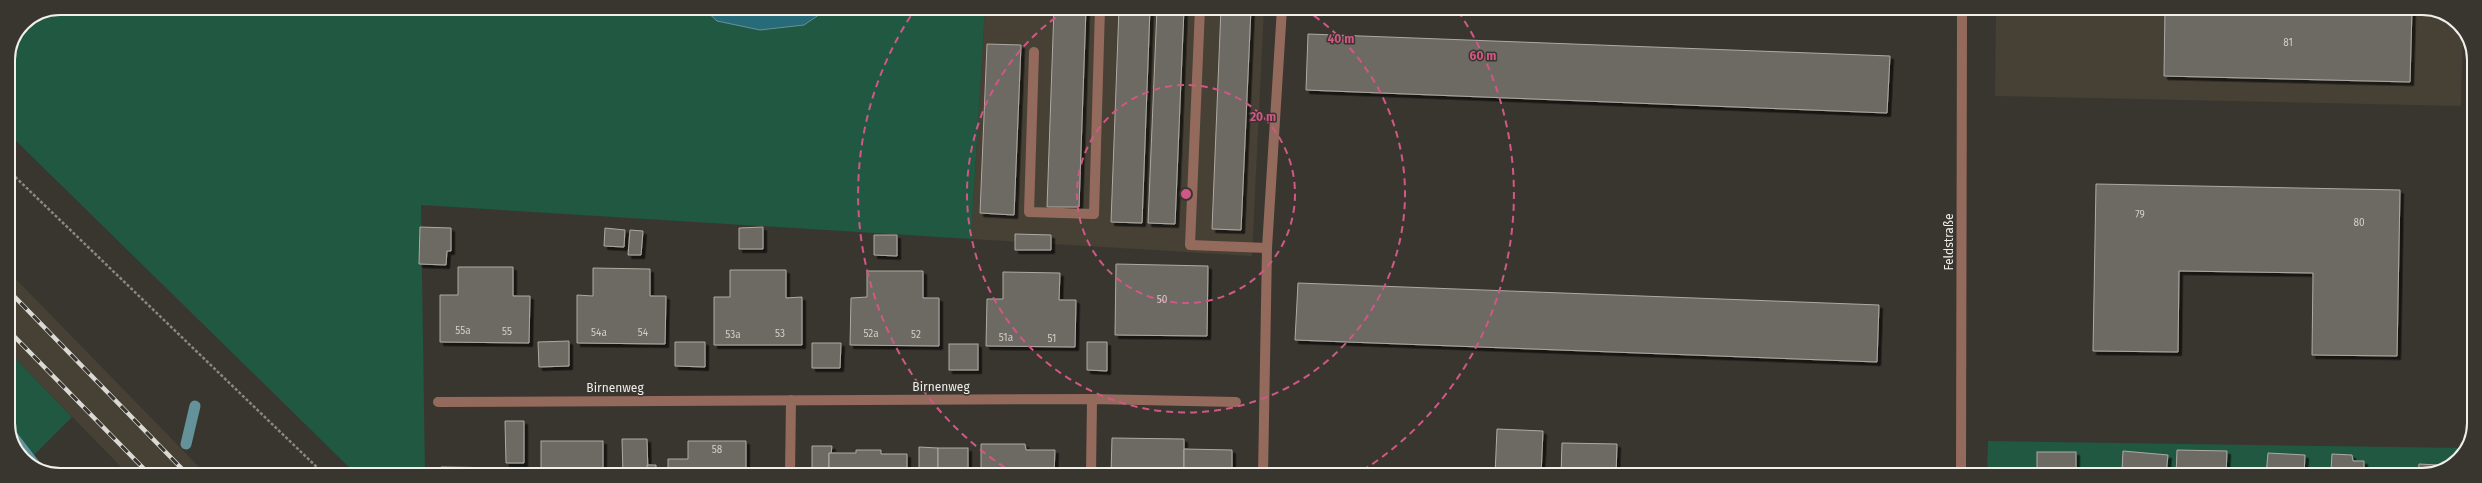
<svg xmlns="http://www.w3.org/2000/svg" width="2482" height="483" font-family="'Fira Sans',sans-serif">
<style>
.built{fill:#464035}
.green{fill:#205842}
.water{fill:#276a78;stroke:#64929a}
.lines{fill:none;stroke-linecap:round;stroke-linejoin:round}
.stream{stroke:#64929a;stroke-width:11}
.building{fill:#6d6963;stroke:#aeaaa3;filter:url(#shadow)}
.path{stroke:#8b8883;stroke-width:2.5;stroke-dasharray:3 2;stroke-linecap:butt}
.service{stroke:#946a5d;stroke-width:10}
.minor{stroke:#946a5d;stroke-width:10}
.rail-casing{stroke:#dbd9d4;stroke-width:4.5}
.rail{stroke:#393630;stroke-width:3;stroke-dasharray:9;stroke-linecap:butt}
.ring{fill:none;stroke:#d05886;stroke-width:2;stroke-dasharray:7 5}
.labels{text-anchor:middle;dominant-baseline:central;stroke-width:3;stroke-linejoin:round;paint-order:stroke}
.number-label{font-size:10px;fill:#d0cec9}
.street-label{font-size:12px;fill:#f1efeb;stroke:#393630}
.rim{fill:none;stroke:#f1efeb;stroke-width:2}
.centre{fill:#d05886;stroke:#393630;stroke-width:2}
.ring-label{font-size:12px;text-anchor:middle;font-weight:bold;fill:#d05886;stroke:#393630;stroke-width:3;stroke-linejoin:round;paint-order:stroke}
</style>
<defs>
<filter id="shadow"><feDropShadow dx="3.5" dy="3.5" stdDeviation="0" flood-color="#0009"/></filter>
</defs>
<rect width="100%" height="100%" fill="#393630"/>
<!-- built -->
<g class="built">
<path d="M985 8H1264L1252 256 971 239Z"/>
<path d="M1996 9H2432L2461 26 2463 32 2461 106 1995 96Z"/>
<path d="M8 271 206 474H128L8 351Z"/>
</g>
<!-- green -->
<g class="green">
<path d="M60 8H985L971 239 421 205 425 474H356L8 133V60L23 23Z"/>
<path d="M8 351 72 417 28 461C0 445 8 379 8 351Z"/>
<path d="M1988 441 2464 448 2456 462 2422 475H1987Z"/>
</g>
<!-- water -->
<path class="water" d="M703 8H829L804 25 760 30 717 21Z"/>
<g class="lines">
<!-- stream -->
<g class="stream">
<path d="M11 434 35 465"/>
<path d="M186 444 195 406"/>
</g>
</g>
<!-- building -->
<g class="building">
<path d="M1054 8H1086L1079 207H1047Z"/>
<path d="M1119 8H1150L1142 223 1111 222Z"/>
<path d="M1157 8H1184L1175 224 1148 223Z"/>
<path d="M1221 8H1251L1241 230 1212 229Z"/>
<path d="M2165 9H2412L2410 82 2164 76Z"/>
<path d="M1308 34 1890 56 1887 113 1306 90Z"/>
<path d="M987 44 1021 45 1014 215 980 213Z"/>
<path d="M2096 184 2400 190 2397 356 2312 355 2313 273 2179 271 2178 352 2093 351Z"/>
<path d="M420 227 451 228V251H447L446 265 419 264Z"/>
<path d="M763 227V249H739V228Z"/>
<path d="M605 228 625 230 624 247 604 246Z"/>
<path d="M630 230 643 231 641 255H628Z"/>
<path d="M1015 234 1051 235V250H1015Z"/>
<path d="M874 235H897V256L874 255Z"/>
<path d="M1116 264 1208 266 1207 336 1115 335Z"/>
<path d="M458 267H513V296H530L529 343 440 342V295H458Z"/>
<path d="M593 268 650 269V296H666L665 344 577 343V295L593 296Z"/>
<path d="M730 270H786V298L802 297V345H714V297H730Z"/>
<path d="M867 271H923V298H939V346L850 345 851 298 867 297Z"/>
<path d="M1003 272 1060 273 1059 300H1076L1075 347 986 346 987 299H1003Z"/>
<path d="M1298 283 1879 305 1877 362 1295 340Z"/>
<path d="M569 341V366L539 367 538 342Z"/>
<path d="M675 342H705V367L675 366Z"/>
<path d="M1087 342H1107V371L1087 370Z"/>
<path d="M812 343H841L840 368H812Z"/>
<rect x="949" y="344" width="29" height="26"/>
<path d="M505 421H524V463H506Z"/>
<path d="M1497 429 1543 431 1541 475H1495Z"/>
<path d="M1112 438 1184 439V474H1111Z"/>
<path d="M622 439H647L648 474H623Z"/>
<rect x="541" y="441" width="62" height="33"/>
<path d="M688 441H746V474H668V459H688Z"/>
<path d="M1562 443 1617 444 1616 475H1561Z"/>
<path d="M981 444H1025L1026 450H1055L1054 474H981Z"/>
<path d="M812 446H832L831 454 829 453V474H812Z"/>
<path d="M919 447 938 448V469H919Z"/>
<rect x="938" y="448" width="30" height="26"/>
<path d="M1184 449 1232 450V475L1184 474Z"/>
<path d="M856 450H881V454H907V474H829V453H856Z"/>
<path d="M2177 450 2227 451 2226 475H2176Z"/>
<path d="M2123 451 2168 455 2166 474 2122 471Z"/>
<rect x="2037" y="452" width="39" height="23"/>
<path d="M2268 453 2305 455 2304 475H2266Z"/>
<path d="M2332 454 2352 455 2353 461H2364V475H2343V470H2331Z"/>
<path d="M2419 464 2438 465V469L2418 475Z"/>
<path d="M647 465H656V474H648Z"/>
<path d="M441 467 510 468V474H441Z"/>
<path d="M1288 469 1469 475H1288Z"/>
</g>
<g class="lines">
<!-- path -->
<path class="path" d="M8 170 324 474"/>
<!-- service -->
<g class="service">
<path d="M1200 8 1190 245 1267 248"/>
<path d="M1034 52 1029 212 1094 214 1100 8"/>
<path d="M1263 475 1267 248 1282 8"/>
</g>
<!-- minor -->
<g class="minor">
<path d="M438 402 1092 399 1236 402"/>
<path d="M790 474 791 400"/>
<path d="M1091 474 1092 399"/>
<path d="M1961 475 1962 9"/>
</g>
<!-- rail casing -->
<g class="rail-casing">
<g id="rail">
<path d="M8 290 187 474"/>
<path d="M8 330 149 474"/>
</g>
</g>
<!-- rail -->
<use href="#rail" class="rail"/>
</g>
<!-- distance rings -->
<g class="ring">
<circle cx="1186" cy="194" r="109"/>
<path d="M1304 9A219 219 0 1 1 1068 9"/>
<path d="M1015 474A328 328 0 0 1 914 11M1458 11A328 328 0 0 1 1357 474"/>
</g>
<g class="labels">
<!-- number labels -->
<g class="number-label">
<text x="2288" y="43">81</text>
<text x="2140" y="215">79</text>
<text x="2359" y="223">80</text>
<text x="1162" y="300">50</text>
<text x="463" y="331">55a</text>
<text x="507" y="332">55</text>
<text x="599" y="333">54a</text>
<text x="643" y="333">54</text>
<text x="780" y="334">53</text>
<text x="871" y="334">52a</text>
<text x="733" y="335">53a</text>
<text x="916" y="335">52</text>
<text x="1006" y="338">51a</text>
<text x="1052" y="339">51</text>
<text x="717" y="450">58</text>
</g>
<!-- street labels -->
<g class="street-label">
<text transform="translate(1949 242) rotate(-90)">Feldstraße</text>
<text x="941" y="387">Birnenweg</text>
<text x="615" y="388">Birnenweg</text>
</g>
</g>
<!-- crop -->
<path d="M0 0H2482V483H0ZM60 15H2422A45 45 0 0 1 2467 60V423A45 45 0 0 1 2422 468H60A45 45 0 0 1 15 423V60A45 45 0 0 1 60 15Z" fill="#393630" fill-rule="evenodd"/>
<path class="rim" d="M60 15H2422A45 45 0 0 1 2467 60V423A45 45 0 0 1 2422 468H60A45 45 0 0 1 15 423V60A45 45 0 0 1 60 15Z"/>
<circle cx="1186" cy="194" r="6" class="centre"/>
<g class="ring-label">
<text x="1341" y="43">40 m</text>
<text x="1483" y="60">60 m</text>
<text x="1263" y="121">20 m</text>
</g>
</svg>
